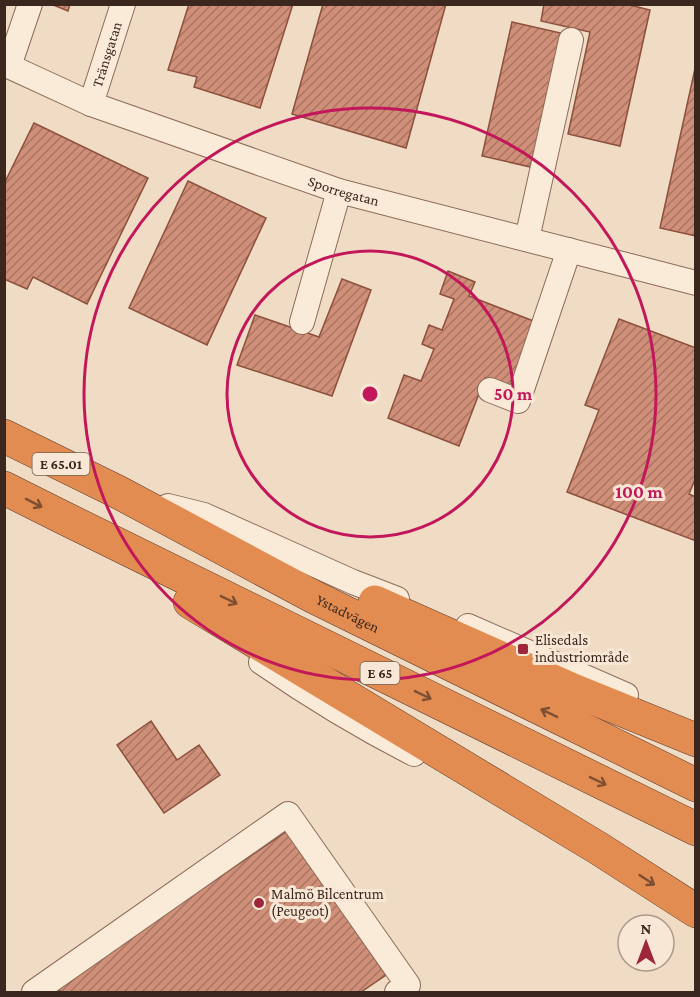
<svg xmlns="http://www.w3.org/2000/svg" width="700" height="997" font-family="'Crimson Pro',serif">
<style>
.building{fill:url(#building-hatch);stroke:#8c503e;stroke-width:1.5}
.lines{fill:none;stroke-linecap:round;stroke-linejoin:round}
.minor-casing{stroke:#8c6c59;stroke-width:26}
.highway-casing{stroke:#593b2d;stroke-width:34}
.minor{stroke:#faead8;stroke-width:24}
.highway{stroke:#e38c51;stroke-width:33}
.oneway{stroke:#7e4f32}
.ring{fill:none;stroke:#c2185b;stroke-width:3}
.poi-dot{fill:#9e263a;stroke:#f7e7d4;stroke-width:2}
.labels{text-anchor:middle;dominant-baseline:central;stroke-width:6;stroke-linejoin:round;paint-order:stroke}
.shield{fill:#f7e7d4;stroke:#736155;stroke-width:1.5}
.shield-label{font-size:14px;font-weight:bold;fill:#3b271e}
.street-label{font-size:15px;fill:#3b271e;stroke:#f7e7d4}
.poi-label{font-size:15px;fill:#3b271e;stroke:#f7e7d4;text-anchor:start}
.centre{fill:#c2185b;stroke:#f7e7d4;stroke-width:3}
.ring-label{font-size:18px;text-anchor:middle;font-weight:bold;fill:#c2185b;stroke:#f7e7d4;stroke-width:6;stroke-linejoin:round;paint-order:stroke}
</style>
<defs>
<pattern id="building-hatch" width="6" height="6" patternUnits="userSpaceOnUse" patternTransform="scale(1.5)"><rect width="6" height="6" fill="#d08f78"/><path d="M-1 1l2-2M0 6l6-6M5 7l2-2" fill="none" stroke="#aa7562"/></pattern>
</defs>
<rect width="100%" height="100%" fill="#f0dcc4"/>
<!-- building -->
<g class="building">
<path d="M51 4H70L68 11Z"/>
<path d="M189 4H293L260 108 194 87 197 77 168 70Z"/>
<path d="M323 4H446L406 148 292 114Z"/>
<path d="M544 4H626L650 10 620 146 568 134 590 32 541 21Z"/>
<path d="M512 22 565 34 535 168 482 156Z"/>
<path d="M696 64V236L660 228Z"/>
<path d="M34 123 148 178 87 304 33 277 27 289 4 279V184Z"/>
<path d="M188 181 266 218 207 345 129 308Z"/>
<path d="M448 271 475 282 469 296 536 322 511 388 485 378 459 446 388 418 404 375 421 381 434 349 422 344 429 325 442 330 454 299 440 294Z"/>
<path d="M342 279 371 290 332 396 237 365 255 315 319 337Z"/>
<path d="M619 319 696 348V477L689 494 696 497V541L567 492 599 410 585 405Z"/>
<path d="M151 721 177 760 199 745 220 775 164 813 117 745Z"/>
<path d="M287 831 386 975 361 992H61L57 988Z"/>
</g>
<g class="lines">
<!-- minor casing -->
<g class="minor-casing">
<g id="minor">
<path id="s1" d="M4 64 91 104 339 191 696 283"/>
<path d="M9 66 30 4"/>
<path id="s2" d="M91 104 123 4"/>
<path d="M527 239 571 40"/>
<path d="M302 322 339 191"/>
<path d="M490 390 518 401 569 250"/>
<path d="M168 506 204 515 353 582 397 599"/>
<path d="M468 626 626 695"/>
<path d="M261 662C310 696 361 727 414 754"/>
<path d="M35 992H34L288 814 408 985 397 992"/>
</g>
</g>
<!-- highway casing -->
<g class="highway-casing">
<g id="highway">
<path id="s3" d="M4 436 118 492 314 597 696 785"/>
<path d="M4 488 64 518 696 829"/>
<path d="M190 602 598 848 696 911"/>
<path d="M375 602 573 690 696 740"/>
</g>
</g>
<!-- minor -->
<use href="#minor" class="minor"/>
<!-- highway -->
<use href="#highway" class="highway"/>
</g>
<!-- one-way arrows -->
<defs><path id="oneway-shaft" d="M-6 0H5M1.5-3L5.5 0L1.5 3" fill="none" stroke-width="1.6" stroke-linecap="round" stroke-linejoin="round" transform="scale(1.5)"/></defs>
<g class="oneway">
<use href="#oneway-shaft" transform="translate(34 503) rotate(27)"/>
<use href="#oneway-shaft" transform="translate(229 600) rotate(26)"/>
<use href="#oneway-shaft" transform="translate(423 695) rotate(26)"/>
<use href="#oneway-shaft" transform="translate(549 713) rotate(-154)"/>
<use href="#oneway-shaft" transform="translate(598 781) rotate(26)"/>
<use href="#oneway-shaft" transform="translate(647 880) rotate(33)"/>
</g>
<!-- distance rings -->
<g class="ring">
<circle cx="370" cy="394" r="143"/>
<circle cx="370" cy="394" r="286"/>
</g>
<!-- markers -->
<g class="poi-dot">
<rect x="517" y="643" width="12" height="12" rx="3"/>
<circle cx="259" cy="903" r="6"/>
</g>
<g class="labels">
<!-- shield labels -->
<g class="shield">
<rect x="32.5" y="453" width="57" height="22" rx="4.5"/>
<rect x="360.5" y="662" width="39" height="22" rx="4.5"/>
</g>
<g class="shield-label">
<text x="61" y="464">E 65.01</text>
<text x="380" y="673">E 65</text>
</g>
<!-- street labels -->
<g class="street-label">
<text stroke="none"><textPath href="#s2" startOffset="52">Tränsgatan</textPath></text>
<text stroke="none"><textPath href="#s1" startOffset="363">Sporregatan</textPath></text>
<text stroke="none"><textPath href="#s3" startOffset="387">Ystadvägen</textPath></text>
</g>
<!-- poi labels -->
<g class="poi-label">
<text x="535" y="640">Elisedals<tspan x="535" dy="17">industriområde</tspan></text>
<text x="271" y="894">Malmö Bilcentrum<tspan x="271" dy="17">(Peugeot)</tspan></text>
</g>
</g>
<circle cx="370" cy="394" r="9" class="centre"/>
<g class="ring-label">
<text x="513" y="400">50 m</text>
<text x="639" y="498">100 m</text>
</g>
<!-- border -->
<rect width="700" height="997" fill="none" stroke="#3b271e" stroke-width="12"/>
<!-- north arrow -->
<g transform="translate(646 943)"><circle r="28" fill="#f7e7d4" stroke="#ac9a8b" stroke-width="1.5"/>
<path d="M0-4.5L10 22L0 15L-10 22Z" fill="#9e263a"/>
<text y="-9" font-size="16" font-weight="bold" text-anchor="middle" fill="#3b271e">N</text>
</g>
</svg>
